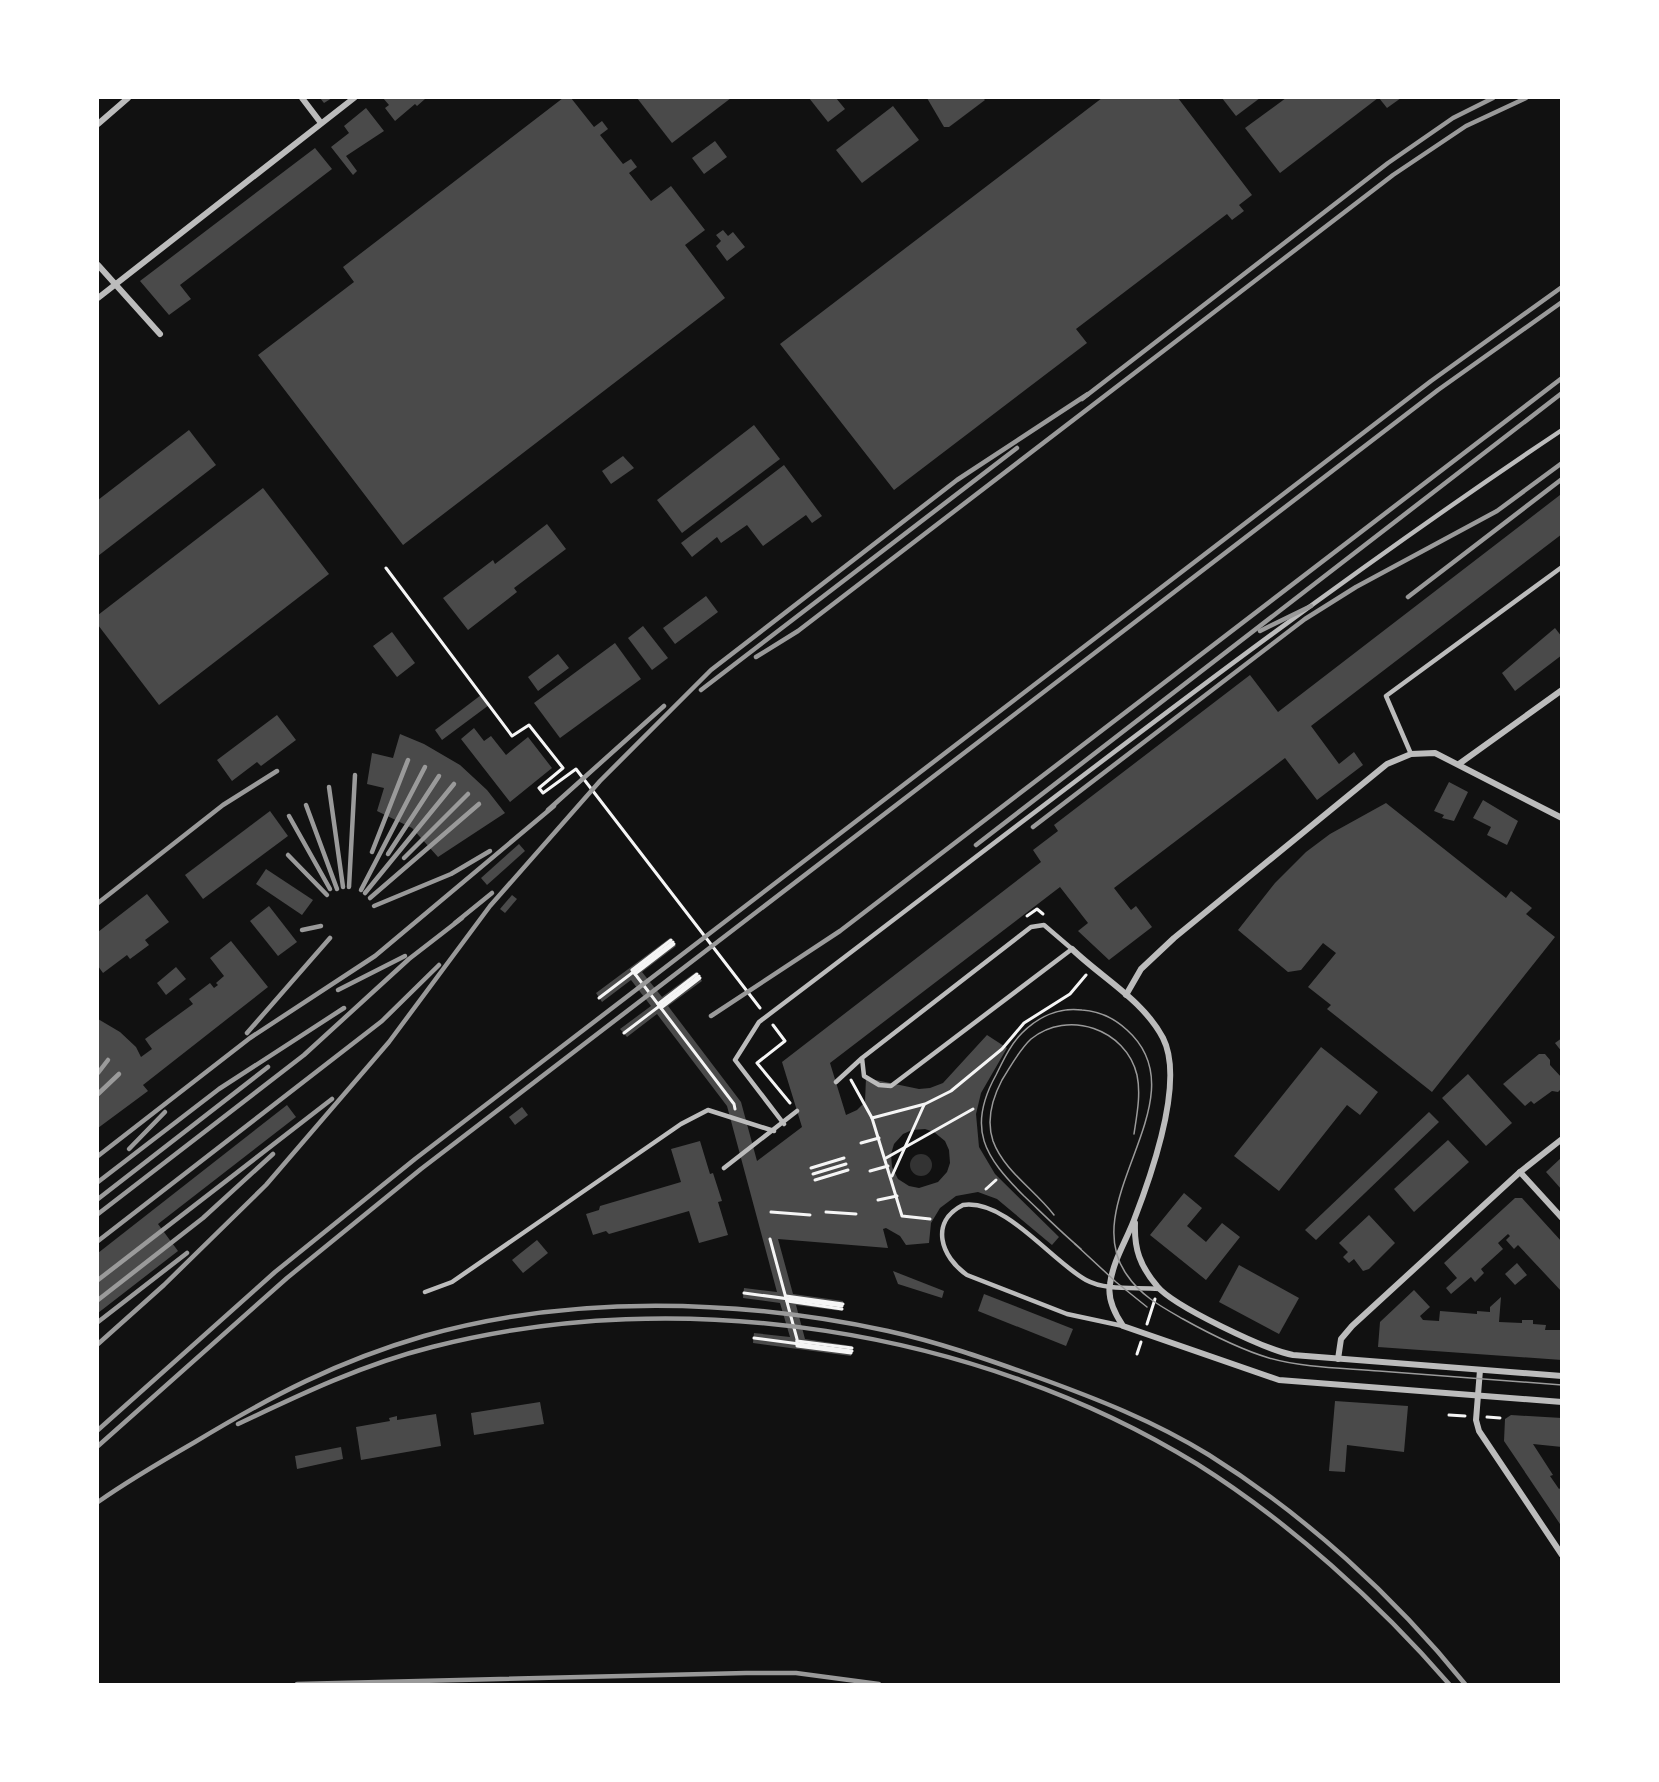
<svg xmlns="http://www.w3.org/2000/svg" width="1659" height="1782" font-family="'Public Sans',sans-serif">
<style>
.water{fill:#333}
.building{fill:#4a4a4a;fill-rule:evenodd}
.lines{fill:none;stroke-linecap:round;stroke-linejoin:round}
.path{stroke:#f5f5f5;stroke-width:3}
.service{stroke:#bcbcbc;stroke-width:4.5}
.minor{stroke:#bcbcbc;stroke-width:6}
.tram{stroke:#9a9a9a;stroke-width:1.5}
.rail{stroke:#9a9a9a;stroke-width:4.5}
</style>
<rect width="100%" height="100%" fill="#111"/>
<!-- water -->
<circle class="water" cx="921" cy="1165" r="11"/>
<!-- building -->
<g class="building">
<path d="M320 98H332L324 103Z"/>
<path d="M383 98H424L425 99 417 106 415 104 395 121 385 108 389 105Z"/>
<path d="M563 98H571L594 127 602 121 608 129 600 135 623 164 631 159 637 167 629 173 651 201 671 186 705 230 685 245 725 298 403 545 258 355 354 282 343 267Z"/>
<path d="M637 98H731L672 143Z"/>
<path d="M809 98H836L845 109 828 122Z"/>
<path d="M927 98H983L985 100 949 127H944Z"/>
<path d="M1102 98H1178L1252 195 1239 205 1244 211 1232 220 1227 214 1076 329 1087 343 894 490 780 344Z"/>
<path d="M1222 98H1260L1236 116Z"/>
<path d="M1286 98H1378L1280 173 1245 128Z"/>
<path d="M1379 98H1401L1387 108Z"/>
<path d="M893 106 919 140 862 183 836 150Z"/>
<path d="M366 108 384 131 346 156 357 171 353 175 331 147 349 133 344 126Z"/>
<path d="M715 141 727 157 704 174 692 158Z"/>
<path d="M315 148 332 169 180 285 191 299 169 315 140 281Z"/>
<path d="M723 230 728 236 733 232 745 247 727 261 716 246 721 241 716 235Z"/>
<path d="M754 425 780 459 682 533 657 500Z"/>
<path d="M189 430 216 465 98 556V500Z"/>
<path d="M623 456 634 468 611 484 602 471Z"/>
<path d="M784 465 822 516 812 523 806 515 763 546 747 525 721 543 717 537 692 557 681 543Z"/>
<path d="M263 488 329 574 159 705 98 625V615Z"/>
<path d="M1560 495 1562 534 1311 726 1339 764 1354 752 1363 765 1317 800 1285 758 1114 888 1131 910 1136 906 1152 927 1109 960 1078 931 1088 923 1060 887 830 1063 846 1115 857 1110 865 1102 866 1078 919 1089 930 1088 943 1083 987 1035 1007 1048 981 1093 976 1114 979 1147 995 1174 1059 1237 1052 1245 997 1199 978 1192 956 1196 940 1208 931 1223 929 1243 906 1245 900 1236 886 1228 883 1229 888 1248 778 1239 793 1294 843 1301 842 1311 796 1305 805 1339 852 1346 851 1356 753 1343 754 1333 790 1337 780 1303 743 1298 744 1288 777 1292 727 1106 657 1014 627 1037 620 1029 651 1006 631 980 602 1002 596 993 670 938 676 946 642 972 662 997 696 972 702 981 668 1006 741 1102 757 1161 802 1127 782 1062 1041 862 1033 850 1058 831 1054 825 1250 675 1278 712ZM925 1129 934 1132 945 1141 949 1150 950 1163 947 1172 938 1182 919 1188 909 1186 898 1179 892 1167 891 1154 894 1144 903 1134 912 1130Z"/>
<path d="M547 524 566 549 514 588 517 592 468 630 443 598 493 560 495 564Z"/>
<path d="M706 596 718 612 675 644 663 628Z"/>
<path d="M643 626 668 658 652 670 628 638Z"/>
<path d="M1555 628 1562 637V655L1515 691 1502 673Z"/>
<path d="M392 632 415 663 397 677 373 646Z"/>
<path d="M615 643 641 679 560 738 534 703Z"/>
<path d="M558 654 569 668 538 691 528 677Z"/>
<path d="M481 695 489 705 442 740 435 730Z"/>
<path d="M277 715 296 740 261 766 257 762 232 781 217 760Z"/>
<path d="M474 728 484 741 491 736 506 755 528 737 552 768 510 802 461 739Z"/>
<path d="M400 734 424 744 460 765 487 790 505 813 438 857 412 828 377 811 384 788 367 784 372 753 393 758Z"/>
<path d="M1449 782 1468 792 1454 821 1442 818 1444 815 1434 811Z"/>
<path d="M1483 800 1518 821 1507 845 1487 835 1491 827 1473 818Z"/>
<path d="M1386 803 1506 898 1511 891 1532 908 1526 914 1555 937 1432 1092 1327 1009 1331 1005 1308 987 1336 953 1323 943 1301 970 1288 972 1238 930 1275 883 1306 852 1330 834Z"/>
<path d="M270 811 288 836 203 899 185 875Z"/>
<path d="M519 844 525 851 487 885 481 878Z"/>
<path d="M266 869 313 900 302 915 256 884Z"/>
<path d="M147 894 169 922 145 940 149 945 130 959 127 955 103 973 98 966V932Z"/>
<path d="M512 895 517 899 505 913 500 909Z"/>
<path d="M269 906 297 942 278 956 250 921Z"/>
<path d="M231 941 268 987 143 1085 148 1091 98 1128V1019L120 1032 136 1047 141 1057 152 1049 145 1039 193 1004 189 999 210 983 214 988 218 985 216 983 224 976 210 958Z"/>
<path d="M176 967 186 979 166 995 157 983Z"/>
<path d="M1562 1038V1052L1555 1043Z"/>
<path d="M1321 1047 1378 1092 1360 1115 1347 1105 1279 1191 1234 1156Z"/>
<path d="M1539 1054H1545L1550 1060V1065L1562 1078V1088L1558 1092 1552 1091 1534 1104 1531 1101 1525 1106 1503 1084Z"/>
<path d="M1468 1074 1512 1123 1486 1146 1442 1098Z"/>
<path d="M287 1105 296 1117 158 1224 178 1251 98 1313V1253Z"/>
<path d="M522 1107 528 1115 515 1125 509 1117Z"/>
<path d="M1429 1112 1439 1122 1316 1240 1305 1230Z"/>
<path d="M1448 1140 1469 1162 1414 1212 1394 1189Z"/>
<path d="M700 1141 710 1174 713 1173 722 1201 718 1202 728 1235 699 1243 689 1211 609 1234 606 1231 593 1235 586 1214 599 1210 600 1206 681 1182 671 1149Z"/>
<path d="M1562 1157V1190L1546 1172Z"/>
<path d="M1184 1193 1202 1208 1187 1226 1206 1242 1222 1223 1240 1237 1206 1280 1150 1235Z"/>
<path d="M1515 1198H1522L1562 1242V1292L1518 1245 1514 1249 1506 1240 1510 1236 1508 1234 1498 1243 1503 1249 1481 1269 1484 1273 1475 1282 1471 1277 1451 1294 1446 1288 1457 1278 1444 1263Z"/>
<path d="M1369 1215 1395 1243 1369 1269 1363 1271 1354 1259 1349 1263 1343 1257 1348 1252 1339 1243Z"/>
<path d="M537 1240 548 1253 523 1273 512 1260Z"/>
<path d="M1517 1263 1527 1275 1515 1285 1505 1274Z"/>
<path d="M1239 1265 1299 1298 1279 1334 1219 1302Z"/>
<path d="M893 1271 944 1291 942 1298 898 1284Z"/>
<path d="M1414 1290 1430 1307 1420 1316 1423 1320 1439 1321 1440 1311 1477 1314V1311L1490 1312V1307L1501 1297 1499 1322 1522 1323V1320H1533V1324L1546 1325 1545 1330H1562V1360L1378 1347 1380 1322Z"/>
<path d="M984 1294 1073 1329 1066 1346 978 1311Z"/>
<path d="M1335 1401 1408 1406 1404 1452 1347 1445 1345 1472 1329 1471Z"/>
<path d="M540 1402 544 1424 474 1435 471 1413Z"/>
<path d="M436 1414 441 1446 361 1460 356 1427 390 1421 389 1418 397 1416V1420Z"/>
<path d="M1511 1415 1562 1418V1447L1533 1444 1553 1475 1550 1476 1559 1489 1562 1487V1527L1504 1441 1505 1419Z"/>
<path d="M341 1447 343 1459 297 1469 295 1456Z"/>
</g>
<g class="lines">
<!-- path -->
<g class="path">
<path d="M386 568 512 736 529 725 563 768 539 788 543 793 576 769 760 1008"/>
<path d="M1027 916 1037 909 1043 914"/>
<path d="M671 940 632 970 734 1104 735 1109"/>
<path d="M635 974 674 944"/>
<path d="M599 998 673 942"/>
<path d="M658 1004 697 974"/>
<path d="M661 1008 700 978"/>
<path d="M773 1025 785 1041 757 1063 790 1103"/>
<path d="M624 1033 699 976"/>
<path d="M851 1080 872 1118"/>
<path d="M861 1143 879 1138"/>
<path d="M886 1158 973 1109"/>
<path d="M811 1168 844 1158"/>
<path d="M870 1171 888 1166"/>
<path d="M813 1174 846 1164"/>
<path d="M892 1176 924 1105"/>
<path d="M815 1180 848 1170"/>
<path d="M986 1189 996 1180"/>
<path d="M878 1200 897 1196"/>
<path d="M771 1212 810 1215"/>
<path d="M826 1212 856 1214"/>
<path d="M930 1219 902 1216 872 1118 925 1104 951 1091 1002 1049 1024 1023 1070 994 1086 975"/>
<path d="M770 1239 797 1339V1346L851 1353"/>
<path d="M744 1293 842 1306"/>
<path d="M786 1296 843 1304"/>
<path d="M787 1301 842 1309"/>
<path d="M1147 1324 1155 1299"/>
<path d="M754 1338 852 1351"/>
<path d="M797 1341 852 1348"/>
<path d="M1137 1354 1141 1342"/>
<path d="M1449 1415 1465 1416"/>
<path d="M1487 1417 1500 1418"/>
</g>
<!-- service -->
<g class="service">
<path d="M1411 754 1386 696 1562 567"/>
<path d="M836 1082 862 1058 1031 927 1044 925 1072 949 891 1086 879 1085 864 1076 862 1058"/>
<path d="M784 1124 735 1060 759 1022C1024 822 1285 615 1562 430"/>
<path d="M724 1168 797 1111"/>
<path d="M425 1292 452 1282 681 1124 708 1110 774 1131"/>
<path d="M1123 1326 1067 1314 967 1275C941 1257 929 1222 963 1205 1006 1199 1050 1260 1086 1280 1106 1291 1136 1287 1159 1289"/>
</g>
<!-- minor -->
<g class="minor">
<path d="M302 98 321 123"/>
<path d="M98 124 128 98"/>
<path d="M98 265 160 334"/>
<path d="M98 298 354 98"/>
<path d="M1459 764 1562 690"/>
<path d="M1072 949C1102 978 1143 1000 1163 1038 1185 1081 1151 1176 1134 1220 1126 1241 1113 1261 1110 1284 1107 1299 1115 1314 1123 1326L1279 1380 1562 1402"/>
<path d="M1126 995 1141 969 1174 938 1387 764 1411 754 1435 753 1562 818"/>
<path d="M1520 1172 1562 1218"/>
<path d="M1135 1223C1134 1249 1140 1266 1157 1286 1173 1306 1266 1350 1293 1355L1562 1376"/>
<path d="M1338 1359 1341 1339 1352 1326 1520 1172 1562 1139"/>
<path d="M1480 1370 1476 1420 1479 1431 1562 1555"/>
</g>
<!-- tram -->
<g class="tram">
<path d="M1054 1215C1035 1190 1004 1171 993 1141 986 1120 992 1099 1002 1080 1011 1066 1019 1050 1031 1039 1068 1009 1126 1029 1137 1075 1141 1094 1137 1114 1134 1134"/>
<path d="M1075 1244 1116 1282 1147 1307"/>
<path d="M1081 1249C1061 1232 1043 1214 1024 1196 985 1157 966 1129 996 1075 1003 1061 1010 1045 1022 1033 1038 1017 1059 1007 1082 1010 1099 1011 1114 1018 1127 1030 1203 1098 1074 1202 1127 1275 1141 1296 1162 1307 1183 1319 1210 1334 1239 1349 1269 1358 1304 1368 1342 1368 1379 1371 1440 1376 1501 1380 1562 1385"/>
</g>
<!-- rail -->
<g class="rail">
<path d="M1082 399 1388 163 1453 118 1493 98"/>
<path d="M1408 597 1562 479"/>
<path d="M1260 631 1311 606"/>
<path d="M756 657 798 631 1393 175 1466 126 1526 98"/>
<path d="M701 690 1017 448"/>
<path d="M329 787 343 887"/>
<path d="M306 805 337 889"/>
<path d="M548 810 664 706"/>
<path d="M289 816 330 889"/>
<path d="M1033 827 1305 619 1356 587 1497 511 1562 463"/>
<path d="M976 845 1562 393"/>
<path d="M372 852 408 760"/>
<path d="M388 854 439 776"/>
<path d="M288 855 327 895"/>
<path d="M404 858 468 794"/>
<path d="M349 887 355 775"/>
<path d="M361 890 425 767"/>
<path d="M365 893 454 784"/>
<path d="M370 898 479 804"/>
<path d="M98 903 223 805 277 771"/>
<path d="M374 906 451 874 490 851"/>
<path d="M455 923 492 893"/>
<path d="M302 930 321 926"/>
<path d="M338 990 405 956"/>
<path d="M711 1016 840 931 1562 378"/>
<path d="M247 1033 330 938"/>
<path d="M98 1073 108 1060"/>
<path d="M98 1094 119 1074"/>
<path d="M129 1149 165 1112"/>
<path d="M98 1156 250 1038 375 956 554 806"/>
<path d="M98 1182 219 1089 344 1008"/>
<path d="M98 1199 268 1067"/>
<path d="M98 1214 304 1055 409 959 462 918"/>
<path d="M98 1241 382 1021 439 965"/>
<path d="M98 1280 332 1099"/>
<path d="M98 1300 203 1218 273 1154"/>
<path d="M98 1322 187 1253"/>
<path d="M98 1344 164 1285 266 1185 389 1042 490 906 600 781 711 670 957 480 1088 394"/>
<path d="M238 1424C301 1394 364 1364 432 1347 681 1283 978 1329 1197 1464 1288 1521 1379 1603 1449 1684"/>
<path d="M98 1430 275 1272 415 1159 1431 381 1562 287"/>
<path d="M98 1446 287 1278 421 1169 1438 390 1562 302"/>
<path d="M98 1502C129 1480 162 1461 195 1442 271 1396 338 1361 424 1336 572 1294 739 1299 888 1331 938 1342 986 1359 1034 1376 1095 1398 1154 1421 1209 1455 1305 1515 1394 1596 1465 1684"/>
<path d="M297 1684 746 1673H796L879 1684"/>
</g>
</g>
<!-- border -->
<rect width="1659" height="1782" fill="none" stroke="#ffffff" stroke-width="198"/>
</svg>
